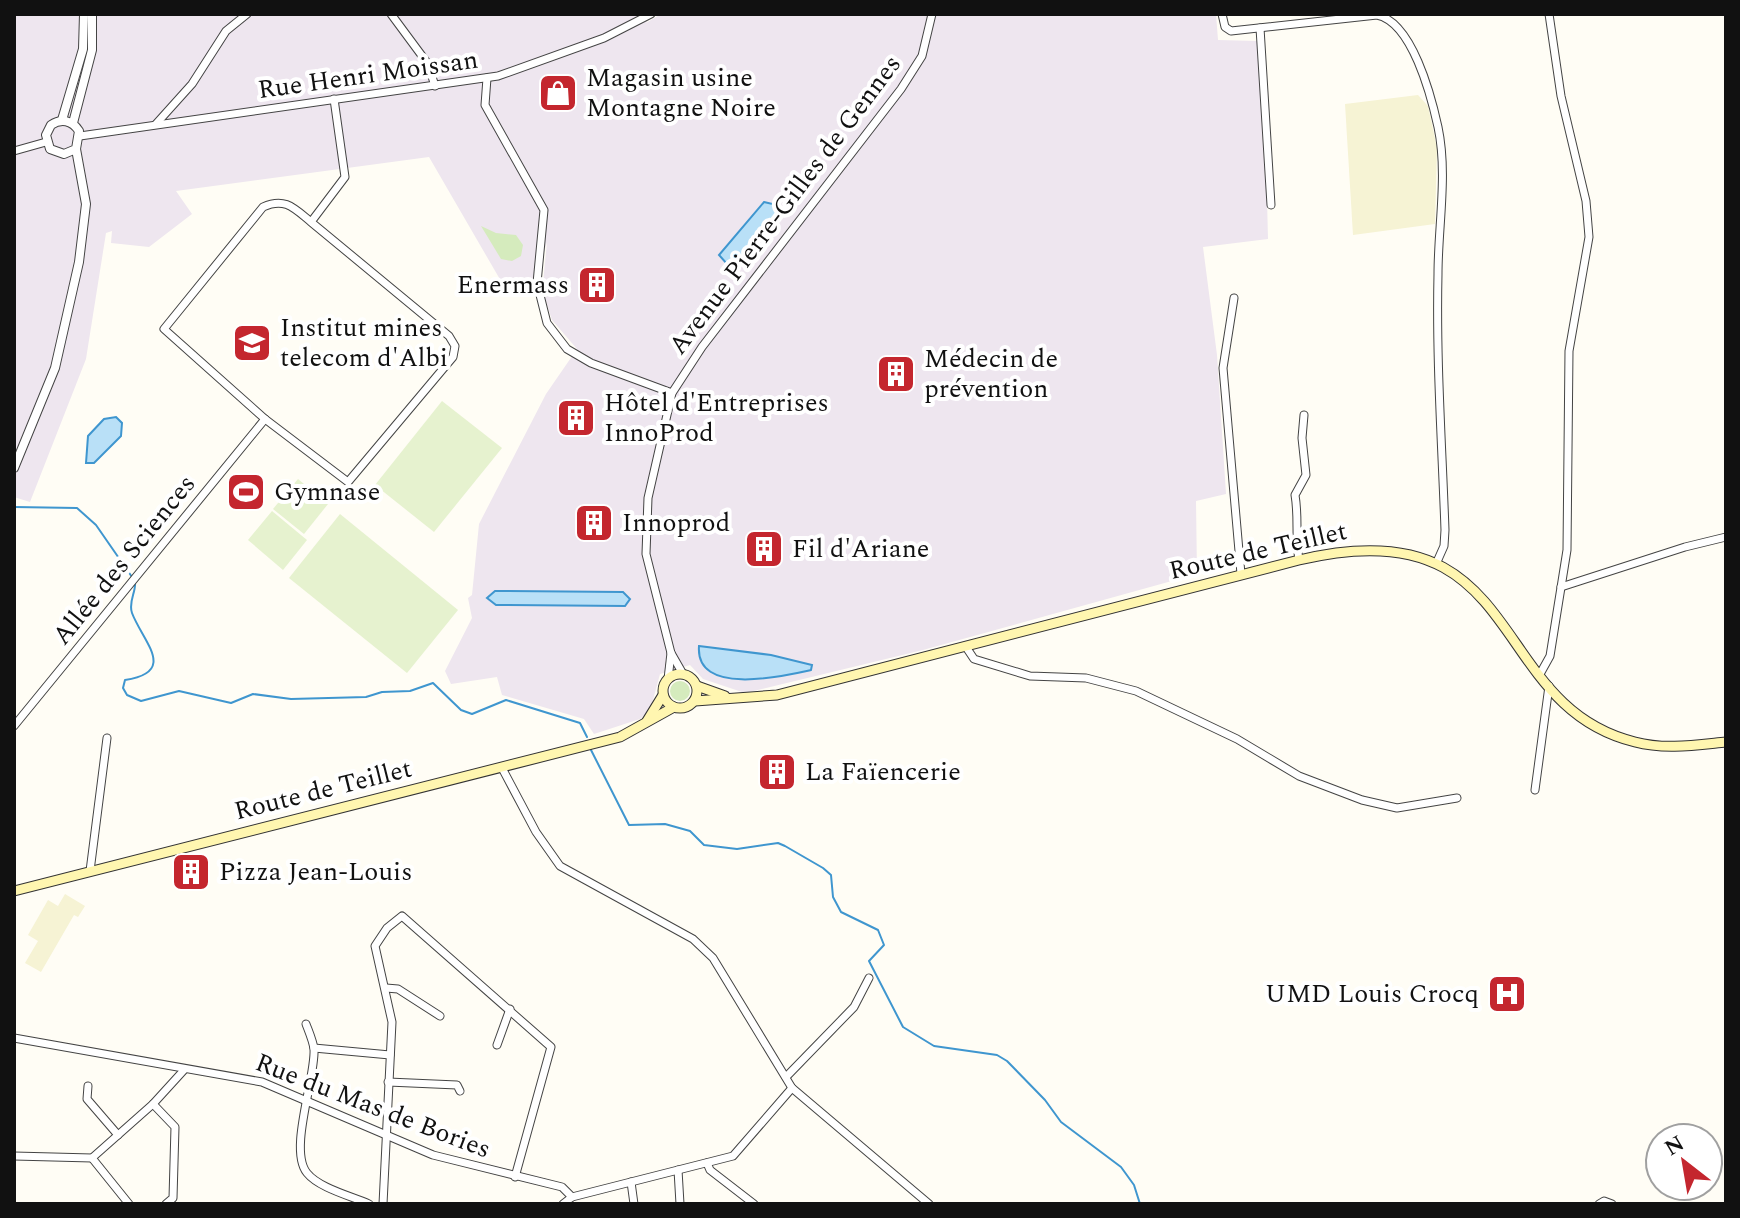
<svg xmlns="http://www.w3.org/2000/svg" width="1740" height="1218" font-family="Spectral,serif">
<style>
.industrial{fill:#eee6ef}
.farmland{fill:#f6f3d4}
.green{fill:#d5ebbd}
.pitch{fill:#e6f2cf}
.water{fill:#b9e0f7;stroke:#3f96cf;stroke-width:2}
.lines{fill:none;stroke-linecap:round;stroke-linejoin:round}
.stream{stroke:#3f96cf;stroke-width:2}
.minor-casing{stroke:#444;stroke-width:9}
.tertiary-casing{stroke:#444;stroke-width:10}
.secondary-casing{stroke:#333;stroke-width:11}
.minor{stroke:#fff;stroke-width:7}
.tertiary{stroke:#fff;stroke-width:8}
.secondary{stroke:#fff6b0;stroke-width:9}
.labels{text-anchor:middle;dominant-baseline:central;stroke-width:8;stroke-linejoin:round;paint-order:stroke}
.street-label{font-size:26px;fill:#111;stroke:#fff}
.poi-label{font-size:26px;fill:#111;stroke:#fff;text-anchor:start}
</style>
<rect width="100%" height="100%" fill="#fffdf5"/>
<!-- industrial -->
<path class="industrial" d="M14 14H654L646 23 661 14H1216L1218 40 1257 41 1265 119 1268 239 1203 247 1217 355 1226 494 1196 501 1197 574 923 650 745 693 703 679 690 665 660 674 650 711 640 719 594 734 584 719 502 695 497 677 451 684 445 671 472 618 468 598 472 595 479 524 546 394 577 349 552 320 546 302 543 283 547 242 533 289 505 288 429 157 176 191 192 214 149 247 111 243 112 231 106 233 86 359 30 502 14 497Z"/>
<!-- farmland -->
<g class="farmland">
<path d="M1418 95 1428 106 1437 148 1435 224 1353 235 1345 104Z"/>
<path d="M65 894 85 906 78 917 74 915 41 972 25 963 38 941 28 935 48 900 58 906Z"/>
</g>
<!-- green -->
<g class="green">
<path d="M481 226 496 233 516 235 523 245 521 256 512 261 501 259Z"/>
<circle cx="680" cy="691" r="10"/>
</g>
<!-- pitch -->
<g class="pitch">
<path d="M442 401 502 448 434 532 375 485Z"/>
<path d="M298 479 328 504 304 534 273 509Z"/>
<path d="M272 511 307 540 283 570 248 540Z"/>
<path d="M340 514 458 610 407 673 289 578Z"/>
</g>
<!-- water -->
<g class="water">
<path d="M764 202 777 205 780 212 737 263 727 264 719 255Z"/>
<path d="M116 417 122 423 121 436 94 463H86L88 436 104 419Z"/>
<path d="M495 591 623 592 630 599 625 606 496 605 487 598Z"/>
<path d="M699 646 771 655 812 665 811 670C784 676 695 697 699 646Z"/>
</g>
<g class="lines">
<!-- stream -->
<g class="stream">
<path d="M14 507 77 508 96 525 132 577"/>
<path d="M135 583C136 592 128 602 132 613 143 642 178 672 125 680L123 688 127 695 141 701 179 691 231 703 253 694 291 699 366 697 382 692 410 691 433 683 461 710 472 714 506 700 580 723 587 737"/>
<path d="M590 748 629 825 665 824 690 831 704 845 737 849 778 843 785 846 823 868 831 875 833 897 841 912 878 930 884 945 869 961 903 1027 934 1046 997 1055 1007 1061 1045 1100 1061 1122 1121 1167 1134 1185 1140 1204"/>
</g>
<!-- minor casing -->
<g class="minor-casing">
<g id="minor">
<path d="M391 14 428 64 435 86"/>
<path d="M1222 14 1225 27 1231 31 1377 15C1412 22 1431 95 1438 127 1448 174 1438 226 1438 274 1436 359 1442 445 1445 530L1444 546 1436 564"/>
<path d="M1260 28 1271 205"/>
<path d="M487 78 485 105 544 210 537 283 547 323 567 349 591 363 672 393"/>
<path d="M156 124 192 84 226 31 247 14"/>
<path d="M80 136 498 76 604 38 651 14"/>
<path d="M14 151 46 142"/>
<path d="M311 222C294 208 285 197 263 207L164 329 265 419 348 482 453 357 455 346 449 336 311 222 345 177 334 99"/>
<path d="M1234 298 1223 368 1241 574"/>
<path d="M1299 560C1295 537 1299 518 1295 495L1306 475 1302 438 1304 415"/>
<path d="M1561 587 1685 547 1726 537"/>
<path d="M966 647 974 659 1030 676 1086 678 1136 691 1237 739 1299 776 1362 800 1397 808 1457 798"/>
<path d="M683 674 671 653 646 554 648 498 672 393 702 347 901 89 922 56 932 14"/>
<path d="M1540 674 1550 656 1567 550 1569 351 1589 237 1586 201 1561 96 1549 14"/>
<path d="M668 679 671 653"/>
<path d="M14 726 265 419"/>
<path d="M502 768 536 832 560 866 693 939 713 958 792 1088 929 1204"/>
<path d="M1535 790 1549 686"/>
<path d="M90 871 107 738"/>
<path d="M386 988 398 989 440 1016"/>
<path d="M306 1024C309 1032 313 1041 314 1049 316 1077 288 1150 307 1173 319 1188 351 1196 369 1204"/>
<path d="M14 1038 262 1082 433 1155 562 1187 572 1197"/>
<path d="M497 1045 510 1009"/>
<path d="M314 1048 390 1055"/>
<path d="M786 1077 854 1007 869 978"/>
<path d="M388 1082 457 1085 460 1091"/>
<path d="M88 1086 87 1099 118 1135"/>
<path d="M153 1104 175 1127 173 1198 166 1204"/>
<path d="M14 1156 92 1158 153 1104 184 1070"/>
<path d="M92 1158 129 1204"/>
<path d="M707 1163 710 1170 754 1204"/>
<path d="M678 1170 680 1204"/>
<path d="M631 1182 634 1204"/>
<path d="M383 1204 392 1022 375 946 387 928 402 916 551 1047 515 1177"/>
<path d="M563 1204 572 1197 733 1156 792 1088"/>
<path d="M1599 1204 1604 1201 1612 1204"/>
</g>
</g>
<!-- tertiary casing -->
<g class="tertiary-casing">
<g id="tertiary">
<path d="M62 120 83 49 84 14"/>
<path d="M73 123 92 50V14"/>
<path d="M14 468 55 368 79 262 86 204 76 149 79 131C72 120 61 118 51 125L46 135 50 149 64 154 76 149"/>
</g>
</g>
<!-- secondary casing -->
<g class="secondary-casing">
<g id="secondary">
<circle cx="680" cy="691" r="17"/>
<path d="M697 686 725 696"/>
<path d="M695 701 777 695 1299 560C1529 505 1484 705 1635 742 1665 750 1696 745 1726 742"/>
<path d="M647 721 663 695"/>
<path d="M14 891 620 737 674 707"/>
</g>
</g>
<!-- minor -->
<use href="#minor" class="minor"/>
<!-- tertiary -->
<use href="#tertiary" class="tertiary"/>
<!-- secondary -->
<use href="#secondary" class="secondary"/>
</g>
<!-- icons -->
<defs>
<g id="shop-square" transform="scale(2)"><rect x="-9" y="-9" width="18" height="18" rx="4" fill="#c4262e" stroke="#fff"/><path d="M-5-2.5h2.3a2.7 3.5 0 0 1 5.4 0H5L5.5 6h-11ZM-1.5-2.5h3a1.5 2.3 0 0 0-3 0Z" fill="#fff"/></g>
<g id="building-square" transform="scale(2)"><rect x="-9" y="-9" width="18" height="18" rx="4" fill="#c4262e" stroke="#fff"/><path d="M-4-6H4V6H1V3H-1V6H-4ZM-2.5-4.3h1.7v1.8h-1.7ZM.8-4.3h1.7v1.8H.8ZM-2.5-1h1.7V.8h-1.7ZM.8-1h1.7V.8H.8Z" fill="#fff"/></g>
<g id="university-square" transform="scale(2)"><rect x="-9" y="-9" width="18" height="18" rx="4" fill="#c4262e" stroke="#fff"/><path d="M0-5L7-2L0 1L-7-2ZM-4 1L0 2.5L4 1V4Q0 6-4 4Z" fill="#fff"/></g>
<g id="stadium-square" transform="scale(2)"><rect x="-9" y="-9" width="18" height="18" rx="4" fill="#c4262e" stroke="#fff"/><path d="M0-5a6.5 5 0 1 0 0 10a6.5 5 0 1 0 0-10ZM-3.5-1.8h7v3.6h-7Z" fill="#fff"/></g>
<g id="hospital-square" transform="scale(2)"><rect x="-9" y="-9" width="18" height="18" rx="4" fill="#c4262e" stroke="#fff"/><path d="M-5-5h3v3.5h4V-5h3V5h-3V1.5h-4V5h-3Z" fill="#fff"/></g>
</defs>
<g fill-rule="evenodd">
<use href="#shop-square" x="558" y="93"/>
<use href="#building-square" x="597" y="285"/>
<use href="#university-square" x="252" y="343"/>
<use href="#building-square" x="896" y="374"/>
<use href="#building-square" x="576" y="418"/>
<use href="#stadium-square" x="246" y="492"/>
<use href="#building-square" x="594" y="523"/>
<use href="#building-square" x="764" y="549"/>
<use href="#building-square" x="777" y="772"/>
<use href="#building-square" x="191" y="872"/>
<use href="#hospital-square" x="1507" y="994"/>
</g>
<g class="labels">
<!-- street labels -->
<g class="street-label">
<text transform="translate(368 75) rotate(-8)">Rue Henri Moissan</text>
<text transform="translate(785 205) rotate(-53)">Avenue Pierre-Gilles de Gennes</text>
<text transform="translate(1258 551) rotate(-13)">Route de Teillet</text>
<text transform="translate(124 560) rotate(-51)">Allée des Sciences</text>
<text transform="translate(323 790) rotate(-14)">Route de Teillet</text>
<text transform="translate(373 1106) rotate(21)">Rue du Mas de Bories</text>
</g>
<!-- poi labels -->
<g class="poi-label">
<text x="586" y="78">Magasin usine<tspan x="586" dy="30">Montagne Noire</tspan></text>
<text x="569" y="285" text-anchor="end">Enermass</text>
<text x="280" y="328">Institut mines<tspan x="280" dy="30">telecom d'Albi</tspan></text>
<text x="924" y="359">Médecin de<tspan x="924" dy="30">prévention</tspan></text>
<text x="604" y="403">Hôtel d'Entreprises<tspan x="604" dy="30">InnoProd</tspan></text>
<text x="274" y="492">Gymnase</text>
<text x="622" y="523">Innoprod</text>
<text x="792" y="549">Fil d'Ariane</text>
<text x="805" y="772">La Faïencerie</text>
<text x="219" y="872">Pizza Jean-Louis</text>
<text x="1479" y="994" text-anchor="end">UMD Louis Crocq</text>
</g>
</g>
<!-- border -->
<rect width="1740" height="1218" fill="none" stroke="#111111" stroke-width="32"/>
<!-- north arrow -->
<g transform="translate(1684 1162) rotate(329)"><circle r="38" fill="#ffffff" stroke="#a0a0a0" stroke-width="2"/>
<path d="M0-6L14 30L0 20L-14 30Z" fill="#c4262e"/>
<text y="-12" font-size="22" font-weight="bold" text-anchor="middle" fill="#111111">N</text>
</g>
</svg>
